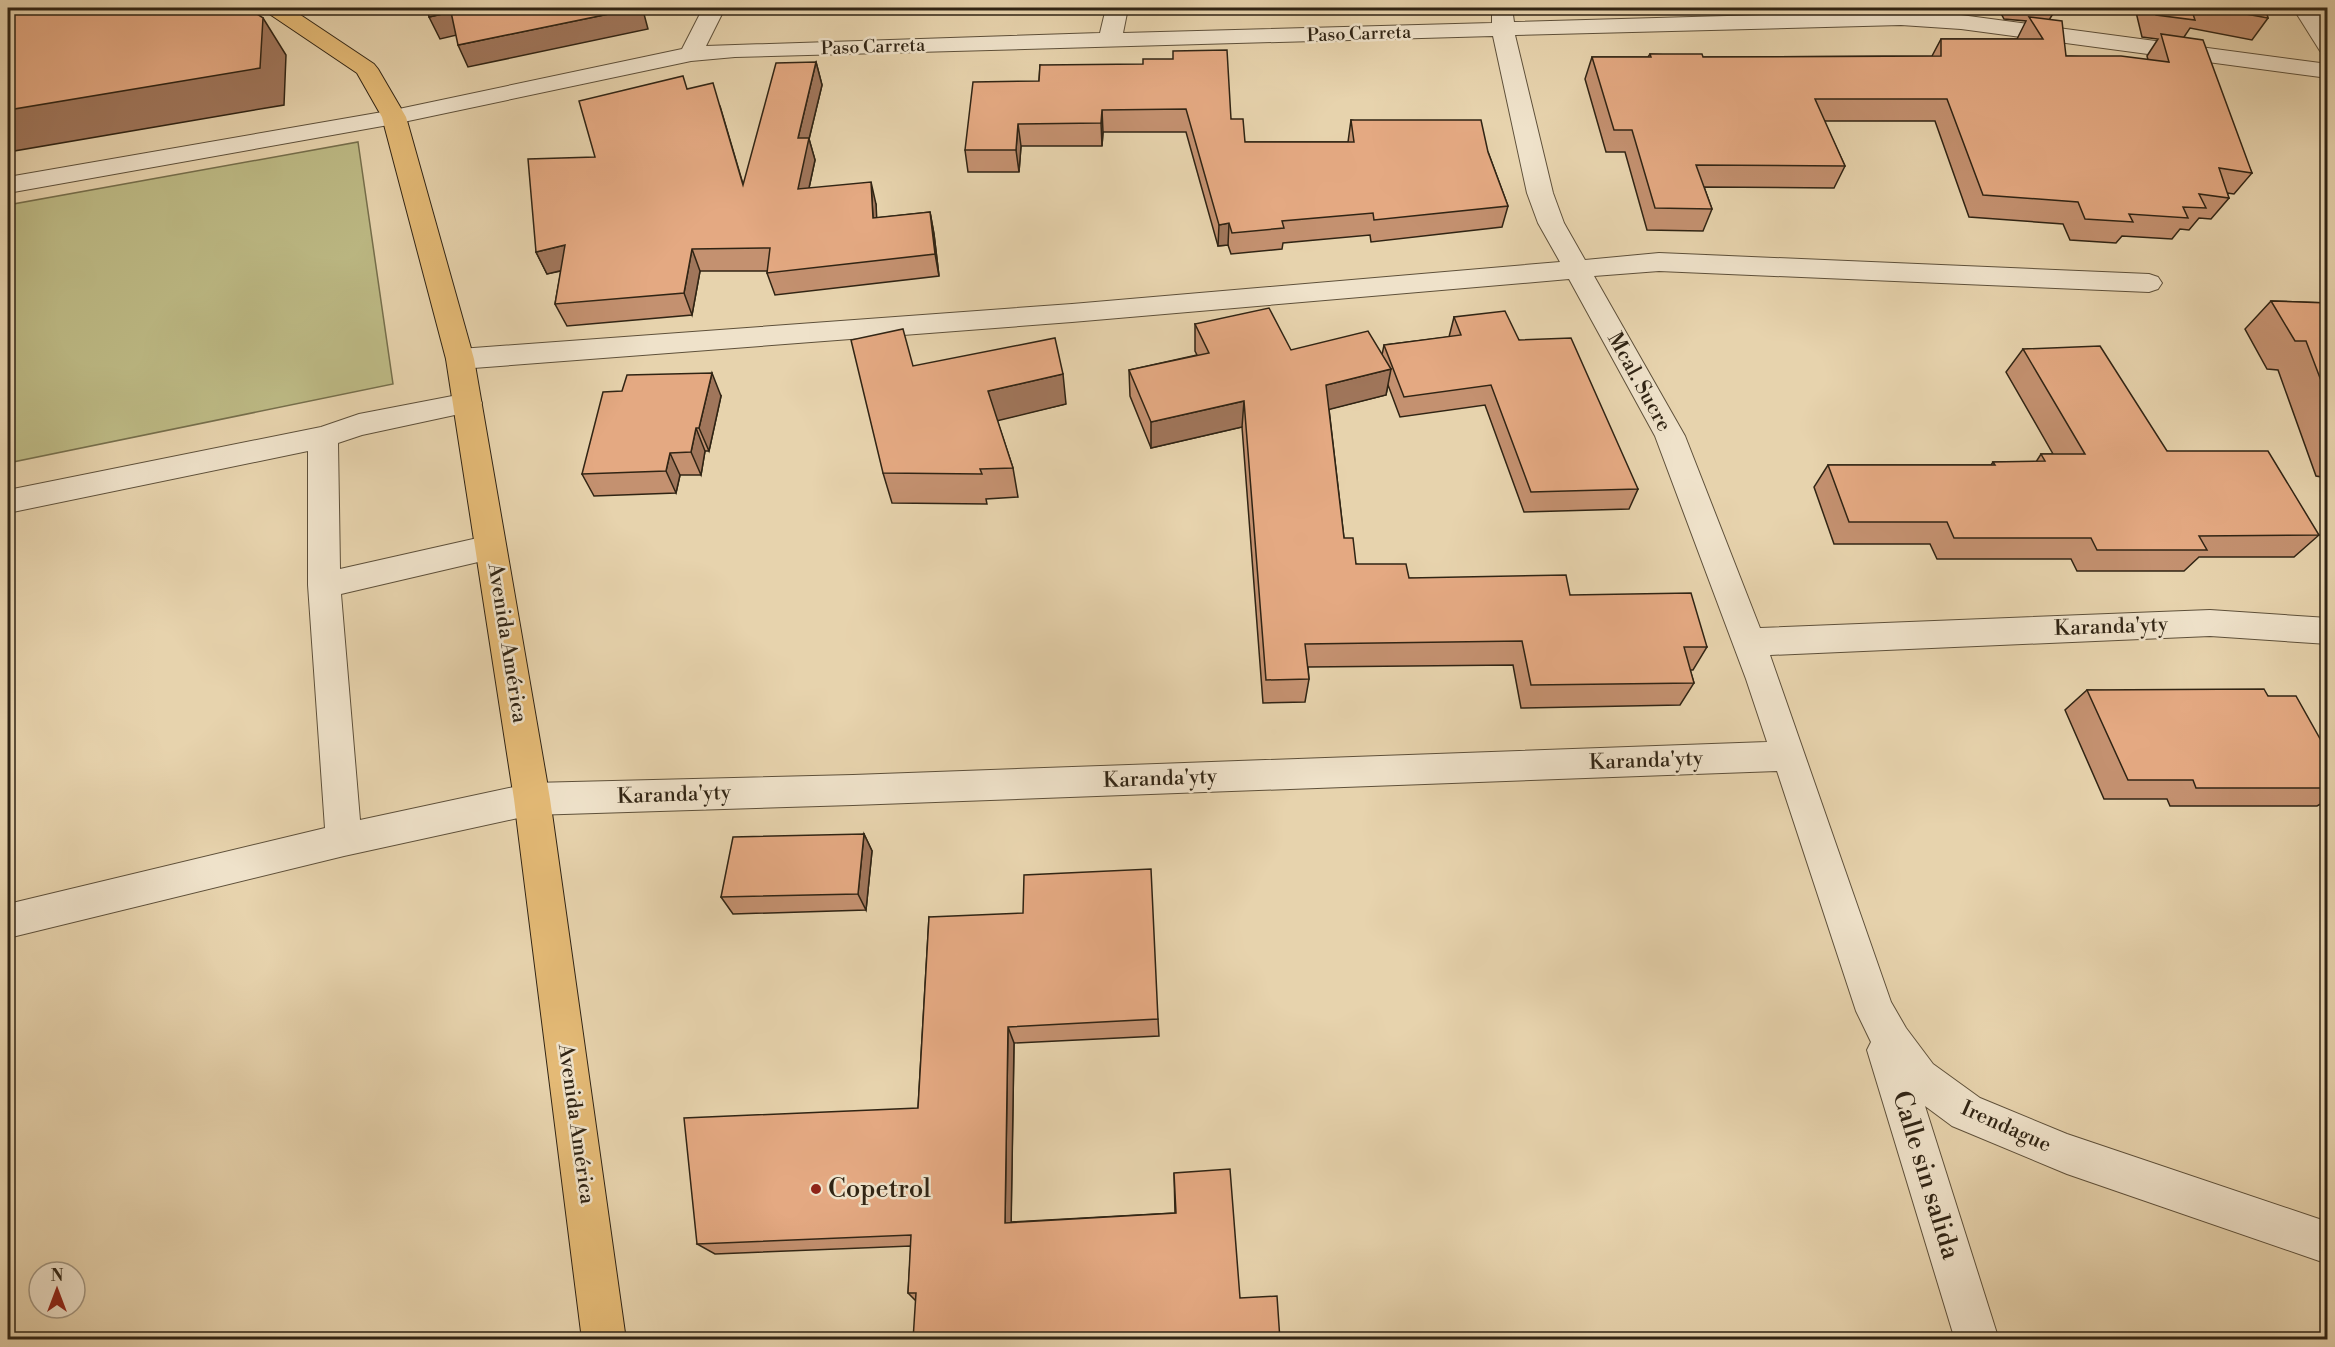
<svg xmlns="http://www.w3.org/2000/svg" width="2335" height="1347" font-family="'Libre Bodoni',serif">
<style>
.green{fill:#bdba85;stroke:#766f4c;stroke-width:1.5}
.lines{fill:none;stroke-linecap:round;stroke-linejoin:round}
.minor-casing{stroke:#5e503a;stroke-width:2}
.major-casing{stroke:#302414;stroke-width:2}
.minor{fill:#efe2ca;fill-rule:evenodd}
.major{fill:#e4ba76;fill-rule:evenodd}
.wall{fill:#c49170;stroke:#302414;stroke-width:1.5}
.shaded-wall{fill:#a0765b;stroke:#302414;stroke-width:1.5}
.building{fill:#e4a982;stroke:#302414;stroke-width:1.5}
.poi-dot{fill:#8f2418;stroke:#efe2ca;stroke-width:2}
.labels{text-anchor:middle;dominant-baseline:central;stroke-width:5;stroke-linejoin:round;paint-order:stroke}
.far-street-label{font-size:18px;fill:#302414;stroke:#efe2ca}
.street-label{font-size:21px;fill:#302414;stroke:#efe2ca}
.near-street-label{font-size:26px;fill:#302414;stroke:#efe2ca}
.near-poi-label{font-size:26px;fill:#302414;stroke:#efe2ca;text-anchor:start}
</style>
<rect width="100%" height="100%" fill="#e7d3ad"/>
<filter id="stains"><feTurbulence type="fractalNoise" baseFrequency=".00333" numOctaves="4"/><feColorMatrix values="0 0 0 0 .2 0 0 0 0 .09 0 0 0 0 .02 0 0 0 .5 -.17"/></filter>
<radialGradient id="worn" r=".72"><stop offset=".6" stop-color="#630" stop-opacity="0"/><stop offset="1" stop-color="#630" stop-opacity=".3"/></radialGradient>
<!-- green -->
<path class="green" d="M358 142 393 384 8 463V205Z"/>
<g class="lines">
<!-- minor casing -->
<g class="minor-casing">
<g id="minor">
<path d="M703 8H725L706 46 1100 33 1106 8H1128L1123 33 1492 23V8H1512L1514 22 1901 11 1961 15 2328 64V78L1961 29 1901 25 1515 35 1553 193 1564 223 1585 260 1659 253 2149 274 2158 277 2162 283 2158 289 2149 292 1659 271 1594 276 1685 436 1760 628 2210 610 2328 618V644L2210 636 1770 655 1891 1002 1906 1028 1933 1064 1980 1098 2067 1134 2328 1222V1264L2067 1174 1952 1126 1925 1106 1999 1340H1955L1867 1050 1871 1042 1856 1011 1777 771 853 805 532 815 344 856 8 938V904L325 828 308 585V451L8 513V490L321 427 359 414 468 393 478 396 482 403 478 410 362 435 338 443 340 569 491 535 502 538 506 547 502 556 491 559 341 594 360 820 532 783 853 775 1767 742 1746 679 1655 436 1569 279 1072 322 460 369 450 366 446 359 450 352 460 349 1072 304 1560 262 1538 223 1527 193 1493 36 735 57 691 61 394 124 8 193V177L394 110 682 49Z"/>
<path d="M2293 8H2315L2328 28V53L2320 51Z"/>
</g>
</g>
<!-- major casing -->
<g class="major-casing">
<path id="major" d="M265 8H290L374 64 378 69 406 117 474 359 550 799 626 1340H582L514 799 446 359 382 117 357 73 268 13Z"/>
</g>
<!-- minor -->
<use href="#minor" class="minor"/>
<!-- major -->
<use href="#major" class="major"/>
</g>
<!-- wall -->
<g class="wall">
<path d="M971 8H1053L1052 14 972 10Z"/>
<path d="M1998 8H2053L2054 12 2049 20 2066 56 2148 60 2147 56 2158 39 2142 37 2135 8H2265L2268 18 2252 40 2190 28 2184 37 2252 173 2234 194 2227 193 2229 198 2211 219 2199 218 2189 230 2180 229 2172 239 2122 236 2116 243 2070 240 2063 224 1969 217 1935 121H1824L1845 166 1834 188 1704 187 1712 209 1703 231 1647 230 1625 152H1606L1585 79 1592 57H1648L1650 54 1703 57 1932 56 1941 39H2017L2026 21 2004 19Z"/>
<path d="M816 62 822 85 809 139 815 160 809 188 876 204V218L930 212 934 234 939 276 775 295 767 273 768 271H700L692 315 567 326 555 304 561 271 547 274 536 252 595 157 687 89 720 106 743 184Z"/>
<path d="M1040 65 1231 119 1245 142H1348L1351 120 1488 152 1508 206 1502 227 1371 242 1370 235 1283 243 1282 249 1231 254 1228 245 1218 246 1186 132H1103L1102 146H1021L1019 172H968L965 150 1039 81Z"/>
<path d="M2271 301 2328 303V478L2316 476 2278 370 2267 369 2245 329Z"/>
<path d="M1454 317 1519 340 1638 489 1629 509 1524 512 1485 405 1400 417 1388 385 1386 395 1329 409 1344 538 1356 564 1409 578 1570 595 1707 647 1693 670H1690L1694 683 1680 705 1521 708 1513 665 1308 667 1309 679 1305 702 1263 703 1242 427 1151 448 1130 396 1129 370 1197 355 1195 351V324L1291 350 1382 355 1384 345 1449 337Z"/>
<path d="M2023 349 2167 451 2319 535 2294 557H2199L2184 571H2077L2071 559H1937L1930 544H1834L1814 487 1828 465H1991L1993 462H2036L2041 454H2053L2006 372Z"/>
<path d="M913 366 1066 404 997 420 1013 468 1018 497 986 499 987 504 892 503 883 473Z"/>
<path d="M721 396 709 451H705L701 475H680L676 493 594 496 582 474Z"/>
<path d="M2087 690 2268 696 2328 753V800L2317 806H2170L2167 799H2104L2065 710Z"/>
<path d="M864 834 872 851 866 910 733 914 721 897Z"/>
<path d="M929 917 1158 1019 1159 1036 1014 1043 1011 1222 1175 1213 1174 1173 1240 1298 1280 1340 915 1300 908 1293 911 1246 715 1254 697 1244 918 1108Z"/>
</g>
<!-- shaded-wall -->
<g class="shaded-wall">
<path d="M638 8H660L661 10 644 14 648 29 468 67 458 45Z"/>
<path d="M451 12 461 34 440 39 429 17Z"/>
<path d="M263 18 286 55 284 105 8 152V110Z"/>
<path d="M816 62 822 85 809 139 815 160 804 211 798 189V138Z"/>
<path d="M1102 110 1103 132 1102 146 1101 123Z"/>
<path d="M1018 124 1021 146 1019 172 1016 150Z"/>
<path d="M871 182 876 204 878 241 873 218Z"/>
<path d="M930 212 934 234 939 276 935 254Z"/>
<path d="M1229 223 1228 245 1218 246 1219 225Z"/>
<path d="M565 245 576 267 547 274 536 252Z"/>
<path d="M692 249 700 271 692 315 684 293Z"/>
<path d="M1391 369 1386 395 1323 411 1326 385Z"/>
<path d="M712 373 721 396 709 451 699 428Z"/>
<path d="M1063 374 1066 404 992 422 988 391Z"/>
<path d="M1244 401 1242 427 1151 448V422Z"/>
<path d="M696 428 705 451 701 475 691 452Z"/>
<path d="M670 453 680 475 676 493 666 471Z"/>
<path d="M864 834 872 851 866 910 858 894Z"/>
<path d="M1008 1027 1014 1043 1011 1233 1005 1223Z"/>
</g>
<!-- building -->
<g class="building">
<path d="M8 8H248L263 18 260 68 8 110Z"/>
<path d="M427 8H638L458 45 451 12 429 17Z"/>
<path d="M2021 8H2053L2054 12Z"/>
<path d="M2154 8H2191L2195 20 2156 15Z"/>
<path d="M2213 8H2265L2268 18Z"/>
<path d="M2029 17 2062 21 2066 56H2121L2169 62 2161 34 2203 40 2252 173 2219 168 2229 198 2199 194 2206 208 2183 207 2188 218 2129 214 2133 222 2085 219 2078 202 1983 195 1947 99H1815L1845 166 1696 165 1712 209 1655 208 1632 130H1614L1592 57H1651L1650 54H1702L1703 57 1941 56V39H2043Z"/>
<path d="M1227 50 1231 119H1243L1245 142H1354L1351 120H1481L1488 152 1508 206 1374 220 1373 213 1282 221 1284 228 1232 233 1229 223 1219 225 1186 109 1102 110 1101 123 1018 124 1016 150H965L973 82 1039 81 1040 65 1143 64V59H1173V51Z"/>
<path d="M816 62 798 138H809L798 189 871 182 873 218 930 212 935 254 767 273 770 248 692 249 684 293 555 304 565 245 536 252 528 159 595 157 579 101 683 76 687 89 713 83 743 185 776 63Z"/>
<path d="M2271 301 2328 303V399L2306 341H2295Z"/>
<path d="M1269 308 1291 350 1368 331 1391 369 1326 385 1344 538H1353L1356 564H1406L1409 578 1566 575 1570 595 1691 593 1707 647H1684L1694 683 1531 685 1522 641 1305 644 1309 679 1266 680 1244 401 1151 422 1129 370 1209 353 1195 324Z"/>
<path d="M1505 311 1519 340 1571 338 1638 489 1531 492 1491 385 1404 397 1384 345 1461 335 1454 317Z"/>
<path d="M903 329 913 366 1055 338 1063 374 988 391 1013 468 980 469 982 474 883 473 851 340Z"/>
<path d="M2100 346 2167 451H2268L2319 535 2199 536 2207 550H2097L2091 538H1954L1947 522H1849L1828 465H1995L1993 462 2045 461 2041 454H2085L2023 349Z"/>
<path d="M712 373 699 428H696L691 452 670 453 666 471 582 474 603 392 622 391 627 375Z"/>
<path d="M2264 689 2268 696H2296L2328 753V788H2196L2193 780H2128L2087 690Z"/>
<path d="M864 834 858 894 721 897 733 837Z"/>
<path d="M1151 869 1158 1019 1008 1027 1005 1223 1176 1213 1174 1173 1230 1169 1240 1298 1277 1296 1280 1340H913L916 1293H908L911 1235 697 1244 684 1118 918 1108 929 917 1023 913 1024 875Z"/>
<path d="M118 1338V1340H94Z"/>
</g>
<!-- markers -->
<circle class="poi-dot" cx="816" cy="1189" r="6"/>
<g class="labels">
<!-- far-street labels -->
<g class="far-street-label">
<text transform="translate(1359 34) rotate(-2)">Paso Carreta</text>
<text transform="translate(873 47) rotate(-2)">Paso Carreta</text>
</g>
<!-- street labels -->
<g class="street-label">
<text transform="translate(1639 382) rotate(61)">Mcal. Sucre</text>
<text transform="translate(2111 627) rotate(-2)">Karanda'yty</text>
<text transform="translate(507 643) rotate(81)">Avenida América</text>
<text transform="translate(1646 761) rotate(-2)">Karanda'yty</text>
<text transform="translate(1160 779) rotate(-2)">Karanda'yty</text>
<text transform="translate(674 795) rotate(-2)">Karanda'yty</text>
<text transform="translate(576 1124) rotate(82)">Avenida América</text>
<text transform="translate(2006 1127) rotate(24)">Irendague</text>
</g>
<!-- near-street labels -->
<g class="near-street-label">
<text transform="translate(1926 1175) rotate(73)">Calle sin salida</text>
</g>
<!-- near-poi labels -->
<g class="near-poi-label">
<text x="828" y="1189">Copetrol</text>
</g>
</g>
<!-- margin -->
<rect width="2335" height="1347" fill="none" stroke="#e7d3ad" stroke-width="30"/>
<rect x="9" y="9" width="2317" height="1329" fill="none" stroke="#302414" stroke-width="3"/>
<rect x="15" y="15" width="2305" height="1317" fill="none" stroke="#302414" stroke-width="1.5"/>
<!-- north arrow -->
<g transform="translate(57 1290)"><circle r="28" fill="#efe2ca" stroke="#a39681" stroke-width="1.5"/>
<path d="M0-4.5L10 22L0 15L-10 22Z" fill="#8f2418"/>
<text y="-9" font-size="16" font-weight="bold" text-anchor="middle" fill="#302414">N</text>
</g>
<rect width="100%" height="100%" filter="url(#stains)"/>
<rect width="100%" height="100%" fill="url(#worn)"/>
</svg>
